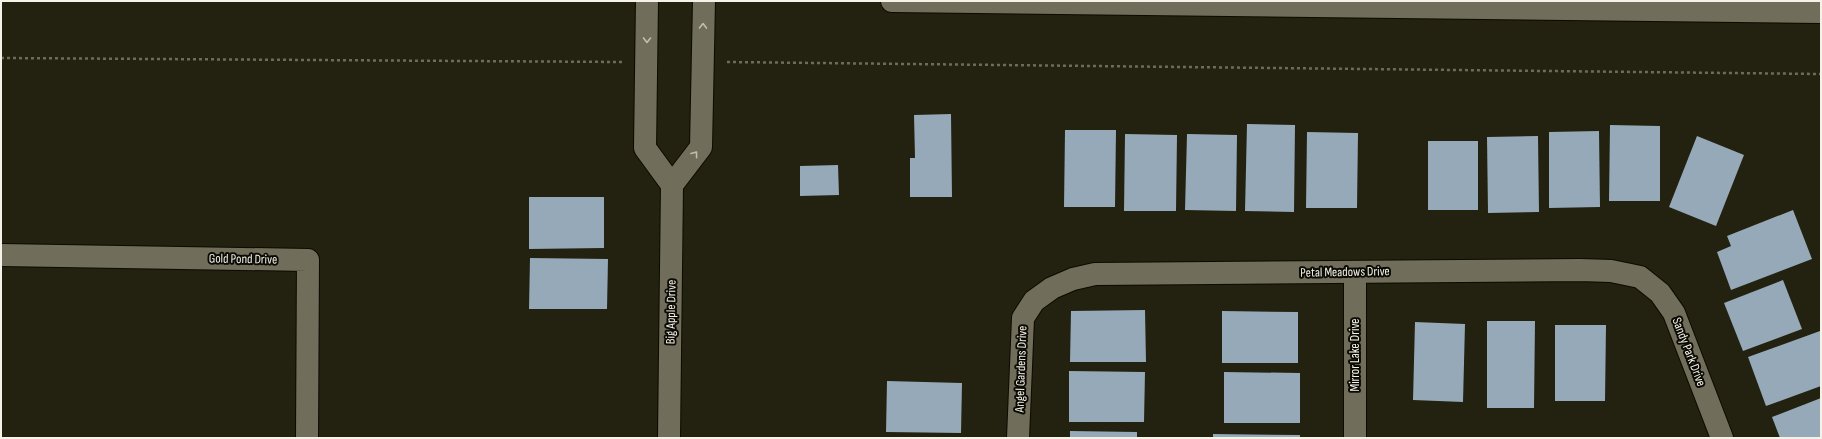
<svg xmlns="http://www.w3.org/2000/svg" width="1822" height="439" font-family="'Sofia Sans Condensed',sans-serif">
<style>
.building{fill:#95a9b8}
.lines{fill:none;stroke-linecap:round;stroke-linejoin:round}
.minor-casing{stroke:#0d0a00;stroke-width:24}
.secondary-casing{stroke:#0d0a00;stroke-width:24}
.path{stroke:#6d6b5c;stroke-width:2.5;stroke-dasharray:3 3;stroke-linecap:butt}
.minor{stroke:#706e5a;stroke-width:22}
.secondary{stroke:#706e5a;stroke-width:22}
.oneway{stroke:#c0beaf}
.labels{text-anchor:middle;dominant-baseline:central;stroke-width:4;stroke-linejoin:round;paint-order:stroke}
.street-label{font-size:13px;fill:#f5f3e8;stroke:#0b0a04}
</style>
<rect width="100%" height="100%" fill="#23210f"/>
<!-- building -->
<g class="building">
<path d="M951 114 952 197H910V158H915L914 115Z"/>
<path d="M1247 124 1295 125 1294 212 1245 211Z"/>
<path d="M1610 125 1660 126V201H1609Z"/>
<path d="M1065 130H1116L1115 207H1064Z"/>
<path d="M1599 131 1600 207 1549 208V132Z"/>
<path d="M1307 132 1358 133 1357 208H1306Z"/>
<path d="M1125 134 1177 135 1176 211H1124Z"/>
<path d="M1187 134 1237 135 1236 211 1185 210Z"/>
<path d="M1538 136 1539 212 1488 213 1487 137Z"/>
<path d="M1697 136 1744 155 1716 226 1669 207Z"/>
<rect x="1428" y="141" width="50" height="69"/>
<path d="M838 165 839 195 800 196V166Z"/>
<path d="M529 197H604V248L529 249Z"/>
<path d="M1793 210 1812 259 1731 290 1717 252 1731 246 1727 236Z"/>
<path d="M530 258 608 259 607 309H529Z"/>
<path d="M1783 280 1802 329 1743 351 1724 303Z"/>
<path d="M1145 310 1146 362H1070L1071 311Z"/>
<path d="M1222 311 1298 312V363H1222Z"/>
<path d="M1487 321H1535L1534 408H1487Z"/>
<path d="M1415 322 1465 324 1463 402 1413 400Z"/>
<path d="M1555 325H1606L1605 401H1555Z"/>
<path d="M1820 331 1821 386 1766 406 1748 357Z"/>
<path d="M1069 371 1145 372 1144 422H1069Z"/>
<path d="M1224 372 1300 373V423H1224Z"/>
<path d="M887 381 962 383 961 433 886 432Z"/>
<path d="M1821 398V438H1780L1772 417Z"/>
<path d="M1070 431 1137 432V438H1070Z"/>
<path d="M1213 434 1300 435V438H1213Z"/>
</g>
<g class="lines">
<!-- minor casing -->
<g class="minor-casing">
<g id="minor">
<path d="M647 1 645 148 672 185"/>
<path d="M1 255 308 260 307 438"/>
<path d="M669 438 672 185 701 147 704 1"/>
<path d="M1018 438 1023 318 1034 301 1052 288 1073 279 1095 274 1580 270 1611 271 1640 277 1660 293 1674 313 1722 438"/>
<path d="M1355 438V272"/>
</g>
</g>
<!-- secondary casing -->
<g class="secondary-casing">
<path id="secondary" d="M892 1 1821 12"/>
</g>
<!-- path -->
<g class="path">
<path d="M1 58 622 62"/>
<path d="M727 62 1821 74"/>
</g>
<!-- minor -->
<use href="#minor" class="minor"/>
<!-- secondary -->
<use href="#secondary" class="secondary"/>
</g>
<!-- one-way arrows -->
<defs><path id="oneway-chevron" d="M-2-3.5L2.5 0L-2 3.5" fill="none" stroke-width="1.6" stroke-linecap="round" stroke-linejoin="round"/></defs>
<g class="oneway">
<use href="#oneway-chevron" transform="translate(703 26) rotate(-89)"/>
<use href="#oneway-chevron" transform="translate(647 40) rotate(91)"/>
<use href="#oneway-chevron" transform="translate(695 154) rotate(-53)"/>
</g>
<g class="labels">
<!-- street labels -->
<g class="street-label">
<text transform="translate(243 259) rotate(1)">Gold Pond Drive</text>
<text transform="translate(1345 272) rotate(-1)">Petal Meadows Drive</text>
<text transform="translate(671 312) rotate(-89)">Big Apple Drive</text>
<text transform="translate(1689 352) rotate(69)">Sandy Park Drive</text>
<text transform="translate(1355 355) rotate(-90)">Mirror Lake Drive</text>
<text transform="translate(1021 369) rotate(-88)">Angel Gardens Drive</text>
</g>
</g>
<!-- border -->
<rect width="1822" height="439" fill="none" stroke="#f5f3e8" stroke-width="4"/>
</svg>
